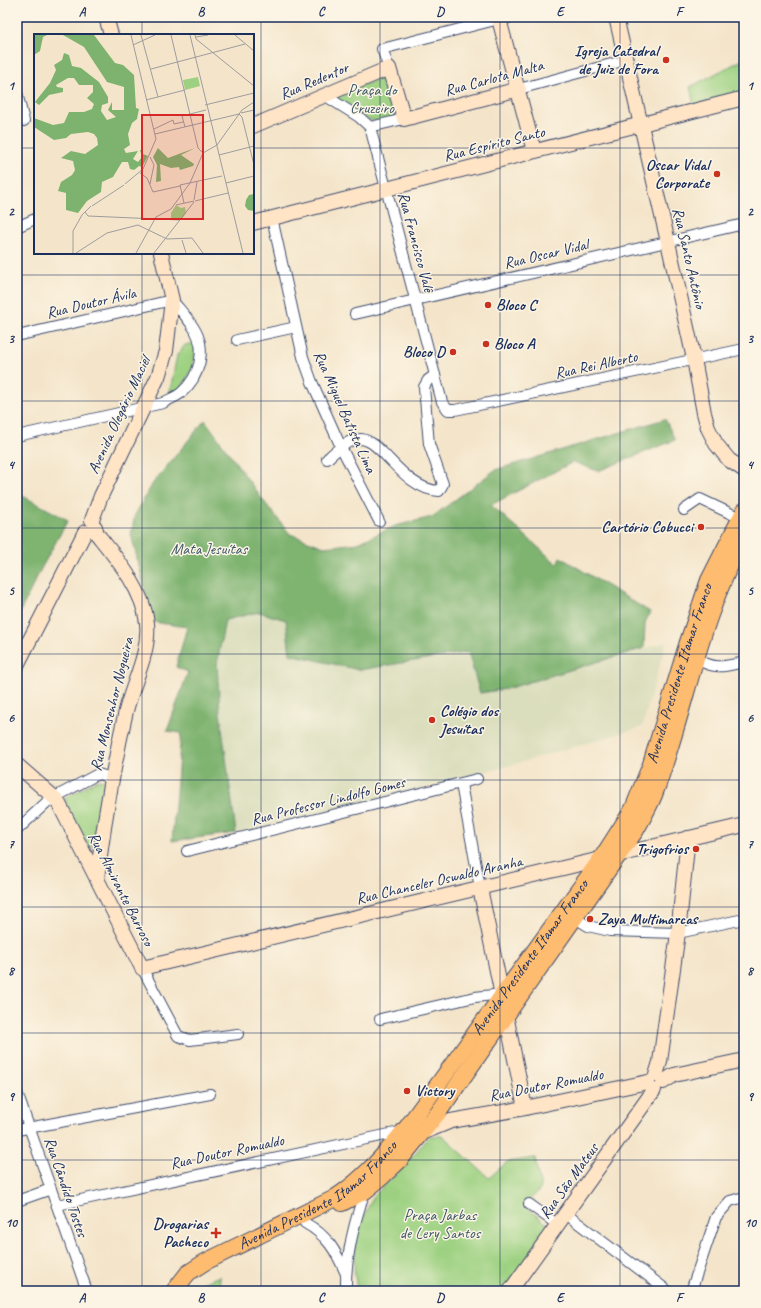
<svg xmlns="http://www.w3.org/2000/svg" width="761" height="1308" font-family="Caveat,sans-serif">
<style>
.built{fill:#dbdebd}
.green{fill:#9dd181;stroke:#5c8070}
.forest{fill:#7eb36f;stroke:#4c7166}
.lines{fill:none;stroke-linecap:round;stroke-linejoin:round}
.street-casing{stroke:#3c4a6e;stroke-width:12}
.secondary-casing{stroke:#3c4a6e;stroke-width:16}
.primary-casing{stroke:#3c4a6e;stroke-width:18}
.street{stroke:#fff;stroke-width:10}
.secondary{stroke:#ffe4c6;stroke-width:14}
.primary{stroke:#febc70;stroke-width:16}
.grid{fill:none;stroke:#1b2f5e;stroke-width:1;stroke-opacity:0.55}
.poi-dot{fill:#c8321e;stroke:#fcf5e5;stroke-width:1.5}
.labels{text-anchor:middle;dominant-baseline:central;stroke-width:3;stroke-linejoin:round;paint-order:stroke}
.poi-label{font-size:16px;font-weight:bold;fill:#1b2f5e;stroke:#fcf5e5;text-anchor:end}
.street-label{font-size:16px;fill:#1b2f5e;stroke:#fcf5e5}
.park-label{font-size:16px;fill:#3c5867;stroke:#fcf5e5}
.inset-road{fill:none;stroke:#9d9c9f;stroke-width:1}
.view{fill:#d62828;fill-opacity:0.15;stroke:#d62828;stroke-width:2}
.inset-edge{fill:none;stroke:#1b2f5e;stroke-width:2}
.neatline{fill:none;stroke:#1b2f5e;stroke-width:1.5}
.grid-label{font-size:13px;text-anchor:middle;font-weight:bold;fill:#1b2f5e}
</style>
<rect width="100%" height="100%" fill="#fcf5e5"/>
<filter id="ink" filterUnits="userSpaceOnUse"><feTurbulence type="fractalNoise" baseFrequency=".025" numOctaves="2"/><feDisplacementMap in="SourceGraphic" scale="8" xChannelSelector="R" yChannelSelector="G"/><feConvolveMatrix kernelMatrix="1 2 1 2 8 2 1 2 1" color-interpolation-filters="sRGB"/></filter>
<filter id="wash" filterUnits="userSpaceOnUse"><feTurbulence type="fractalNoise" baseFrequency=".012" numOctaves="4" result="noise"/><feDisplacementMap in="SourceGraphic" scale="16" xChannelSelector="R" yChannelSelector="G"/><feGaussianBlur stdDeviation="0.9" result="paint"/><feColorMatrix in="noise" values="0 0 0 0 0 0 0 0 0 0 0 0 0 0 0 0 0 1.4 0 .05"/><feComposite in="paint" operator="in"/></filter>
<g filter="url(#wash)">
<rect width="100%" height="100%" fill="#f4e5ca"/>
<!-- built -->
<path class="built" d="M259 612 286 620 359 670 468 652 480 693 506 689 666 642 642 727 505 767 236 833 220 713 217 664 224 620Z"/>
<!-- green -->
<g class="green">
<path d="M744 59V92L694 105 690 87Z"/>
<path d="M383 78 388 83 398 114C391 117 383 122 374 121 361 119 341 102 331 95Z"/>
<path d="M194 343 196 347 193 367 182 387 169 396 177 355 185 345Z"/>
<path d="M102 780 105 782 96 845 89 847 64 799 95 781Z"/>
<path d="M430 1136H443L489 1178 507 1162 535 1158 541 1189 524 1205 552 1228 504 1291H357L354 1268 356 1235 372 1198 403 1167Z"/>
<path d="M220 1276 219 1291H193L198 1284Z"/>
</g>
<!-- forest -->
<g class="forest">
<path d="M665 419 675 440 598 471 573 462 491 505 557 564 560 557 650 612 645 623 644 648 506 689 480 693 468 652 359 670 290 654 286 620 259 612 225 620 217 664 220 713 236 833 172 841 181 733 167 731 188 672 176 667 187 627 153 622 131 534 135 515 153 483 205 420 262 499 290 534 324 547 358 543 395 526 432 517 495 470Z"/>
<path d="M17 493 68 520 42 567 17 618Z"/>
</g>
</g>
<g filter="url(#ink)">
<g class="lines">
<!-- street casing -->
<g class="street-casing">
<g id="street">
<path d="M389 68 382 49 499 19"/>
<path d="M519 89 626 60"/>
<path d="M17 93 24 121"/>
<path d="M324 95 359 117 370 127 442 402 448 410H455L744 349"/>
<path d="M370 127 404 119"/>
<path d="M272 218 303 357 312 382 341 447 379 521"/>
<path d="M17 227 35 219"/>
<path d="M355 314 744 224"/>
<path d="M17 336 172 300C180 310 189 319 195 330 207 351 199 377 182 392 177 397 169 399 163 403L17 436"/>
<path d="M237 340 296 327"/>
<path d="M327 459C336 451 347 439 361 439 382 440 403 489 439 491L443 484 429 444 424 387 428 380 435 375"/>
<path d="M684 510 700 499 740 518"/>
<path d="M695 658C715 670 723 667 744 662"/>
<path d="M461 784 480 888"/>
<path d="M55 797 98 774 105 776 111 780"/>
<path d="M17 830 48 801 57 800"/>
<path d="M187 851 477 779"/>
<path d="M575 918 588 926 610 931 678 933 744 919"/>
<path d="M142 968 178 1036 190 1040 238 1034"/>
<path d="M380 1019 475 997 502 994"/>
<path d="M17 1093 87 1291"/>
<path d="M17 1130 210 1094"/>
<path d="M17 1201 51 1189"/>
<path d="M529 1204 558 1225"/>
<path d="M57 1205 404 1131"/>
<path d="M566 1214 668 1291"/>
<path d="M305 1223C327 1235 336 1251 346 1274"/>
<path d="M346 1291C345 1257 354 1223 365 1191"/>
<path d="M691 1291 716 1217 730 1201 744 1197"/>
</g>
</g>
<!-- secondary casing -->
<g class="secondary-casing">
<g id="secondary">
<path d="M106 17 111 35"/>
<path d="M506 17 499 19 534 151"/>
<path d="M616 17 668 242 694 359 704 413 708 428 716 444 729 460 744 470"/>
<path d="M253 126 389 68 404 119 519 89"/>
<path d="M253 223 744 98"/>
<path d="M92 520 101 496 158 377 166 351 172 300 161 253"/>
<path d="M95 527 97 534C117 559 143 589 147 623 150 653 133 682 126 711 113 767 104 822 97 879"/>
<path d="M17 665 85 532"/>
<path d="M17 765 57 800 142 968 744 825"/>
<path d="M480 888 525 1108"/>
<path d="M656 1075 660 1062 678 933 688 838"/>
<path d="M663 1082 674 1075 744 1060"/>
<path d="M422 1133 451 1121 525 1108 648 1082"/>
<path d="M510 1291 654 1090"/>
</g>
</g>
<!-- primary casing -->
<g class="primary-casing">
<g id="primary">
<path d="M342 1203 365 1191 383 1176 399 1161 438 1113 636 830C642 819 649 807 654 795 686 710 699 618 744 538"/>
<path id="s1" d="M174 1291 188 1273 205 1262 333 1199C362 1181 386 1153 408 1126L601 859 633 809 651 764 687 645 709 580 744 511"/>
</g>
</g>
<!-- street -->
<use href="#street" class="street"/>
<!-- secondary -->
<use href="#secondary" class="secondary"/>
<!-- primary -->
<use href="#primary" class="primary"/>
</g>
</g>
<!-- grid -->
<path class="grid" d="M142 17V35M261 17V1291M380 17V1291M500 17V1291M620 17V1291M17 148H35M253 148H744M142 253V1291M17 275H744M17 401H744M17 528H744M17 654H744M17 780H744M17 907H744M17 1033H744M17 1160H744"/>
<!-- markers -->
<g class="poi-dot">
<circle cx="666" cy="60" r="4"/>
<circle cx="717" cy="174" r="4"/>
<circle cx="488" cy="305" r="4"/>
<circle cx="486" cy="344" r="4"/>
<circle cx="453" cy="352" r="4"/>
<circle cx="701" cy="527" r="4"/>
<circle cx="432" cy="720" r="4"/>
<circle cx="696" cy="849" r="4"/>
<circle cx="590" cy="919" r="4"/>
<circle cx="407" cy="1091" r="4"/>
<path d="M214 1227h4v4h4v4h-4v4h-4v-4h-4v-4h4z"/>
</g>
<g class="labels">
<!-- poi labels -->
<g class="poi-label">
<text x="658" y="51">Igreja Catedral<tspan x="658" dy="18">de Juiz de Fora</tspan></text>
<text x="709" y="165">Oscar Vidal<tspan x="709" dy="18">Corporate</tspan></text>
<text x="496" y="305" text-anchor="start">Bloco C</text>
<text x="494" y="344" text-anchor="start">Bloco A</text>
<text x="445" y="352">Bloco D</text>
<text x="693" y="527">Cartório Cobucci</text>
<text x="440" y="711" text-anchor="start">Colégio dos<tspan x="440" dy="18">Jesuítas</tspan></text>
<text x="688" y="849">Trigofrios</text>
<text x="598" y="919" text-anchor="start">Zaya Multimarcas</text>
<text x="415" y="1091" text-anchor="start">Victory</text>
<text x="208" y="1224">Drogarias<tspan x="208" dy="18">Pacheco</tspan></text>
</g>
<!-- street labels -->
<g class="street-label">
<text transform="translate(494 78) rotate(-15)">Rua Carlota Malta</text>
<text transform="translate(314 81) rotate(-23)">Rua Redentor</text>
<text transform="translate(494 144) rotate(-14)">Rua Espírito Santo</text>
<text transform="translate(416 242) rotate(75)">Rua Francisco Valê</text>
<text transform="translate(546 254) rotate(-13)">Rua Oscar Vidal</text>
<text transform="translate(689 258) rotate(77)">Rua Santo Antônio</text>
<text transform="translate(91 303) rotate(-13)">Rua Doutor Ávila</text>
<text transform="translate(596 365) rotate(-12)">Rua Rei Alberto</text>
<text transform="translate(345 412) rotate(66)">Rua Miguel Batista Lima</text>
<text transform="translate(119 415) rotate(-65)">Avenida Olegário Maciel</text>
<text stroke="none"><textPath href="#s1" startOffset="823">Avenida Presidente Itamar Franco</textPath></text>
<text transform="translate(112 704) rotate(-76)">Rua Monsenhor Nogueira</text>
<text transform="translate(328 801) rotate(-14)">Rua Professor Lindolfo Gomes</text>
<text transform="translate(439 880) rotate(-13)">Rua Chanceler Oswaldo Aranha</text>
<text transform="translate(121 889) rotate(63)">Rua Almirante Barroso</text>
<text stroke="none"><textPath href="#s1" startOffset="499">Avenida Presidente Itamar Franco</textPath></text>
<text transform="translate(546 1085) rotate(-11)">Rua Doutor Romualdo</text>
<text transform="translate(227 1152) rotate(-12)">Rua Doutor Romualdo</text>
<text transform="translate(569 1181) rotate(-54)">Rua São Mateus</text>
<text transform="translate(66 1187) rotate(71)">Rua Cândido Tostes</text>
<text stroke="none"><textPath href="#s1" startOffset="175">Avenida Presidente Itamar Franco</textPath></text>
</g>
<!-- park labels -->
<g class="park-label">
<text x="372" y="90">Praça do<tspan x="372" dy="18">Cruzeiro</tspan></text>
<text x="209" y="549">Mata Jesuítas</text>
<text x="440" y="1215">Praça Jarbas<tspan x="440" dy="18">de Lery Santos</tspan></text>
</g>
</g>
<!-- overview -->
<g transform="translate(34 34)">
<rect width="220" height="220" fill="#f4e5ca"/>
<path d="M164 43 166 52 151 56 149 46ZM142 171 147 174 151 173 152 179 147 186 137 185V179Z" fill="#9dd181"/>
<path d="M0 1H13L9 3 6 17 0 21ZM29 1H60L81 29 89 31 100 41 102 74 105 75 103 85 98 89 94 100 96 111 90 115 92 119 104 117 99 125 104 128 108 123 106 116H109V120L114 122 108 133 105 132 100 136 96 135 94 128H88L79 143 68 148 67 158 53 167 44 179 32 176V159L24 157 27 148 38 141 41 136 39 127 27 124 37 117 51 120 64 111 63 104 60 100 54 98 37 100 32 104 20 106 0 93V84L19 91 30 89 35 78H50L58 75 60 70 53 64 59 58V51H45L40 44H34L22 51 23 53 29 54V58L15 61 5 71 1 68 16 49 22 36 20 31 28 26 30 19 35 21 38 32 47 34 65 48 74 63V69L68 71 67 77 73 86 82 83 74 76 78 68V76H90V53L73 48 50 13ZM124 114 134 124 161 114 147 121 160 130 159 132 146 136 145 133 137 134 126 130 127 147 122 148 123 131 119 123ZM220 160V177L214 176 211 172 212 166 215 161Z" fill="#7eb36f"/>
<path class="inset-road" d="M107 1 124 63M137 1 164 114 169 119M156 1 209 219M161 1 162 5 220 52M201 1 220 17M162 3 174 1M99 11 121 1M117 35 211 10M112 66 151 56M171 71 220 59M207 79 220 76M151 93 148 82 172 76M120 95 139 86 140 90 149 88M121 100 205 80 208 83 220 131M185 121 220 112M116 123 120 131 116 150M106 139 113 144 119 158 146 152M192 149 220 142M91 150 109 135 122 105 97 1M160 166 163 148M161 167 194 159M150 169 146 151 188 142M142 171 160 167M58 172 90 151M51 178 54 182 146 186M148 206 152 219M39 219V197L48 181 57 172M42 219 73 199 104 191 133 205 158 204 169 219M102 219 122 183 137 175 156 149 169 119 183 111 208 76 220 68M120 219 160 168"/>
<path class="view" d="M108 81H169V185H108Z"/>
<rect width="220" height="220" class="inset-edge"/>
</g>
<!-- margin -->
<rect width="761" height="1308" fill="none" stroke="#fcf5e5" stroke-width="44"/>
<rect x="22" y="22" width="717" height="1264" class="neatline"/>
<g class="grid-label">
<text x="82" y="16">A</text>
<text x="201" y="16">B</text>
<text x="321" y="16">C</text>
<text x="440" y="16">D</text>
<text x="560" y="16">E</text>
<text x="679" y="16">F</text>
<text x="11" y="90">1</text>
<text x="750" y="90">1</text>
<text x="11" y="216">2</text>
<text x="750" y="216">2</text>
<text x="11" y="343">3</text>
<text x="750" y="343">3</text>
<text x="11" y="469">4</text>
<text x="750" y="469">4</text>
<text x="11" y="595">5</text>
<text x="750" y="595">5</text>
<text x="11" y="722">6</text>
<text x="750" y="722">6</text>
<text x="11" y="848">7</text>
<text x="750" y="848">7</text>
<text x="11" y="975">8</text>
<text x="750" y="975">8</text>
<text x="11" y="1101">9</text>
<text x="750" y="1101">9</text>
<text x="11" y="1227">10</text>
<text x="750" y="1227">10</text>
<text x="82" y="1302">A</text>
<text x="201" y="1302">B</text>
<text x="321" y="1302">C</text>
<text x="440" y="1302">D</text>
<text x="560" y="1302">E</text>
<text x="679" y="1302">F</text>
</g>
</svg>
